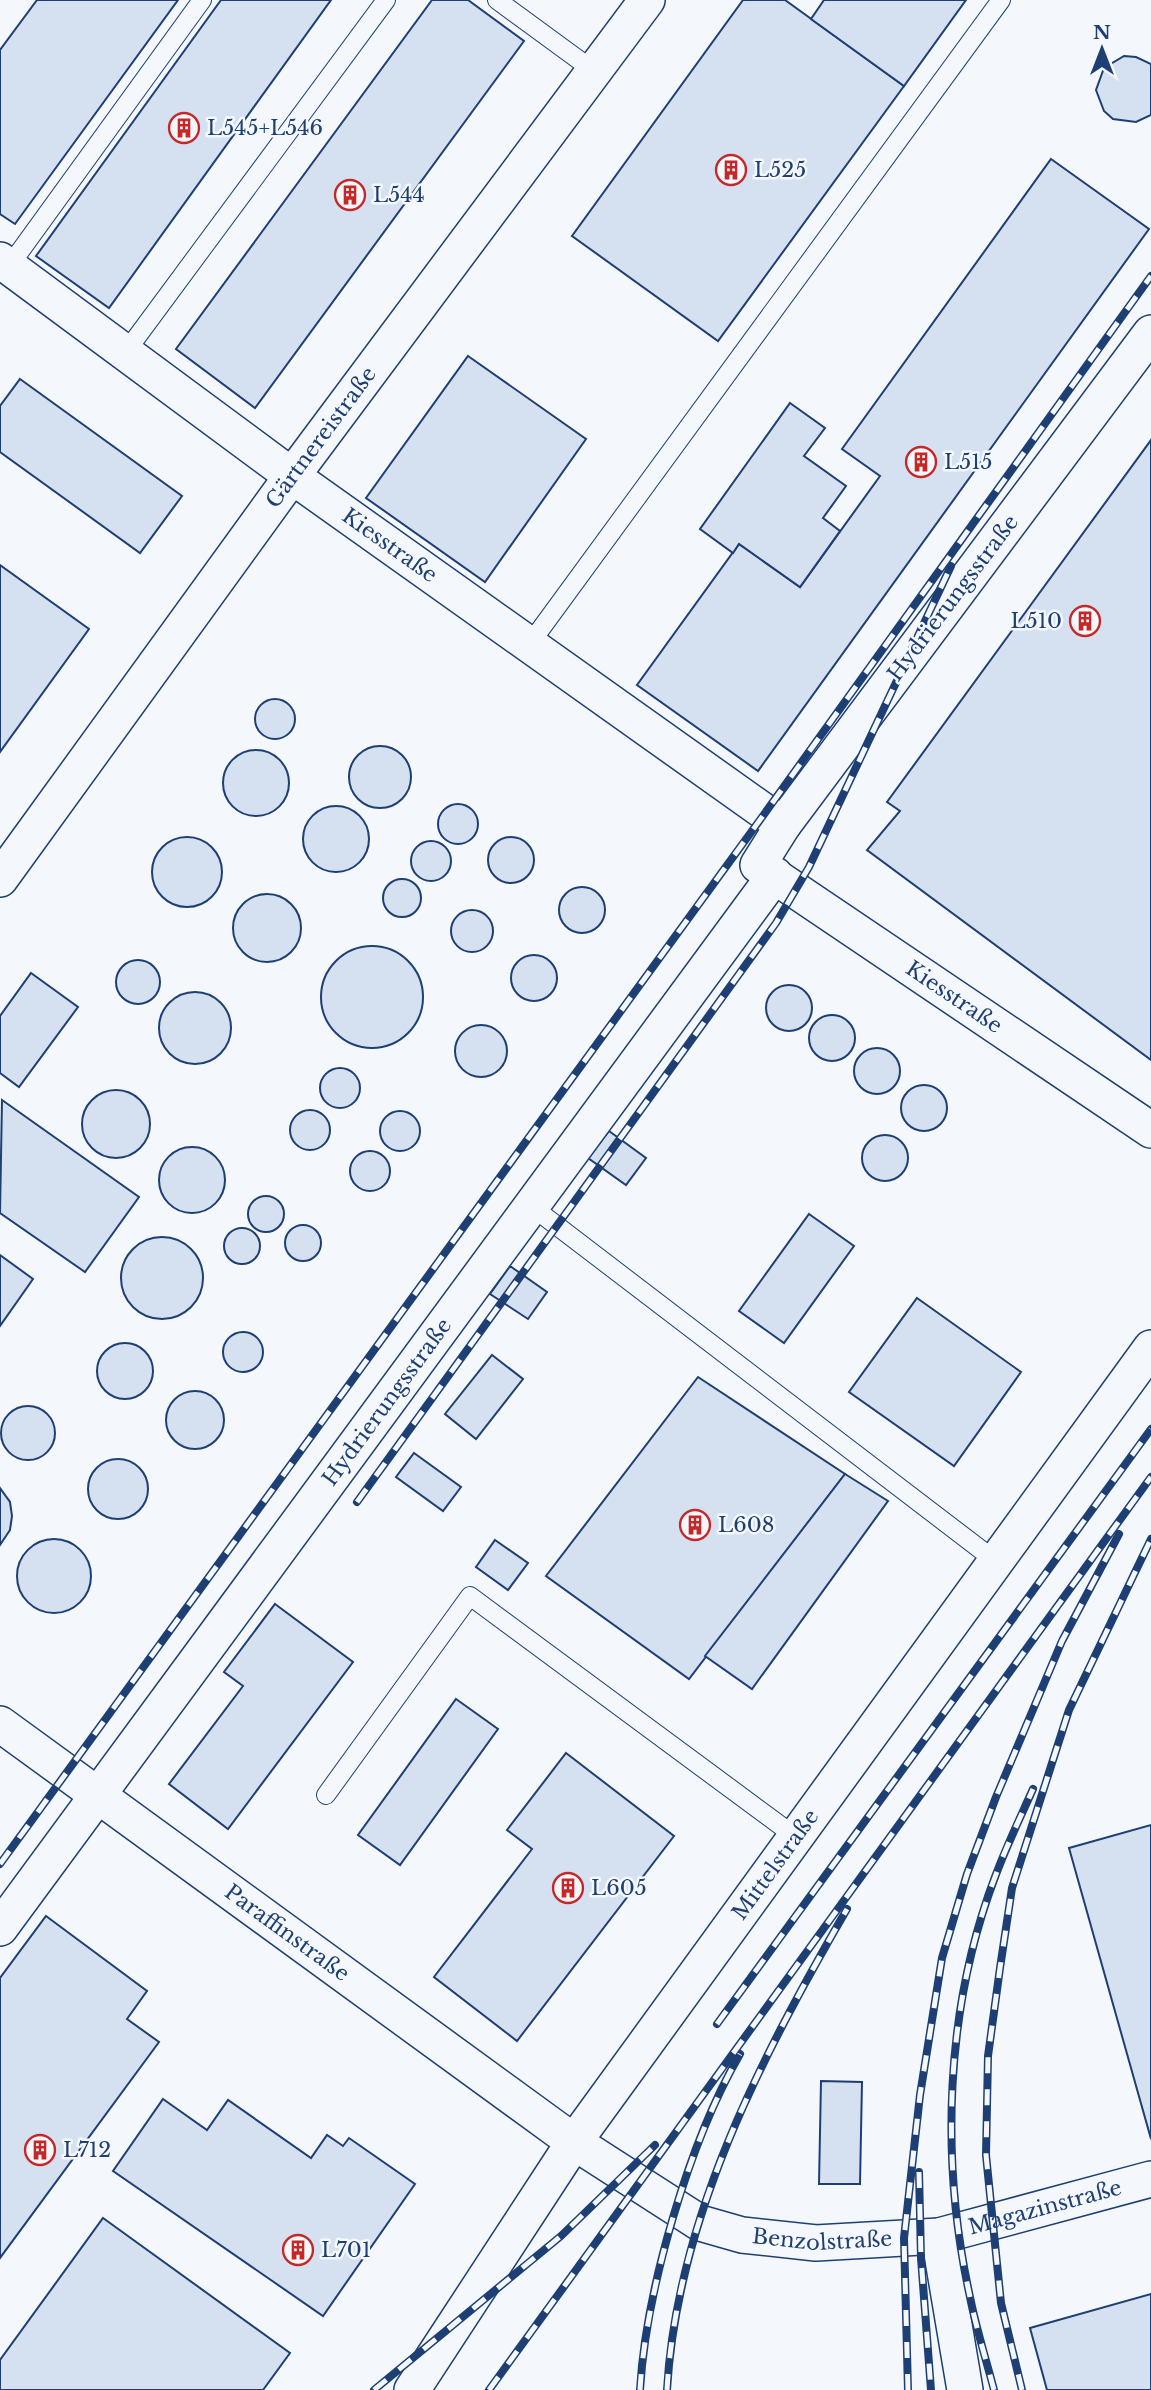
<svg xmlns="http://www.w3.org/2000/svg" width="1151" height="2390" font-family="'Libre Baskerville',serif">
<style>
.building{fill:#d5e0f0;stroke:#1d3f73;stroke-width:2}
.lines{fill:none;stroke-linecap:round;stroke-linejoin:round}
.lane-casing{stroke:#1d3f73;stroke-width:20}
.street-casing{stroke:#1d3f73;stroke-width:38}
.lane{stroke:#f4f7fb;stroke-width:18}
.street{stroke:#f4f7fb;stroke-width:35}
.rail-casing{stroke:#1d3f73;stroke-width:8}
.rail{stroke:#f4f7fb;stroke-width:5;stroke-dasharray:16;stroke-linecap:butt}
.labels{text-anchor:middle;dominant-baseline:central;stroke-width:5;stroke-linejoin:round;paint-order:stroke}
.poi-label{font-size:21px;fill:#1d3f73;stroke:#f4f7fb;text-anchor:start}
.street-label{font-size:21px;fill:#1d3f73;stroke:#f4f7fb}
</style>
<rect width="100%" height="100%" fill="#f4f7fb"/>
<!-- building -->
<g class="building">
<path d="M37 0H178L15 224 0 214V50Z"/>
<path d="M221 0H331L109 308 36 256Z"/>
<path d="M432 0H468L524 41 255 408 176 349Z"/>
<path d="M743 0H785L904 86 718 341 572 236Z"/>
<path d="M824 0H966L904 86 811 19Z"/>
<path d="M1124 56 1136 57 1151 64V115L1136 122 1113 119 1104 111 1096 90 1104 68Z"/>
<path d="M1051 159 1149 229 758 771 637 685 739 544 800 587 880 476 842 449Z"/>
<path d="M468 356 586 439 485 582 366 498Z"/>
<path d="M20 379 182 496 140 553 0 452V406Z"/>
<path d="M790 403 825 428 804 456 846 486 823 518 840 531 800 587 739 544 733 553 700 529Z"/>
<path d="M1151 440V1060L867 850 900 811 887 802Z"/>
<path d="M0 565 89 629 0 752Z"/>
<circle cx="275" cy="719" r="20"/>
<circle cx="380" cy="777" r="31"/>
<circle cx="256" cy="783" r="33"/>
<circle cx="458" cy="824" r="20"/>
<circle cx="336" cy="839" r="33"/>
<circle cx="511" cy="860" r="23"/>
<circle cx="187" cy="872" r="35"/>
<circle cx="431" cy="861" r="20"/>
<circle cx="402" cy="898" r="19"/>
<circle cx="582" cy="910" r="23"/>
<circle cx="267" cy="928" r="34"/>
<circle cx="472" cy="931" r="21"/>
<circle cx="372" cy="997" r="51"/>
<circle cx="534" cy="978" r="23"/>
<circle cx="138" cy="982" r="22"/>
<path d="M31 973 78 1007 19 1087 0 1073V1016Z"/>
<circle cx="789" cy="1008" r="23"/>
<circle cx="195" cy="1028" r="36"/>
<circle cx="832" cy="1038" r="23"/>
<circle cx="481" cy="1051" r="26"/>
<circle cx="877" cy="1071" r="23"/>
<circle cx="340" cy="1088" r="20"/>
<circle cx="924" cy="1108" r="23"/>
<circle cx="116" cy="1124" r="34"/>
<path d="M2 1100 139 1197 85 1272 0 1213Z"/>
<circle cx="310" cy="1130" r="20"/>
<circle cx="400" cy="1131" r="20"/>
<path d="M609 1131 646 1158 626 1185 588 1158Z"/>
<circle cx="885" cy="1158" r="23"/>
<circle cx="192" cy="1180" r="33"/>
<circle cx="370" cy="1171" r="20"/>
<circle cx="266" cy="1214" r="18"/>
<path d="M809 1214 854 1246 784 1343 739 1311Z"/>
<circle cx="303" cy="1243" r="18"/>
<circle cx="242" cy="1246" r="18"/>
<circle cx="162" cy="1278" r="41"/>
<path d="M0 1255 33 1279 0 1326Z"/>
<path d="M510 1266 547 1292 528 1319 490 1294Z"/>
<path d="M917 1298 1021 1372 954 1466 849 1392Z"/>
<circle cx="243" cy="1352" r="20"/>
<circle cx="125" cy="1371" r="28"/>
<path d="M492 1355 523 1379 476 1439 445 1414Z"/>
<path d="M698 1377 845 1474 689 1679 546 1576Z"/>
<circle cx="195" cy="1420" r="29"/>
<circle cx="28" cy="1433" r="27"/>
<path d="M414 1453 461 1487 443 1511 396 1477Z"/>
<circle cx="118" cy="1489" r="30"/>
<path d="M845 1474 888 1501 752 1689 705 1656Z"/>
<path d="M0 1488 10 1502 12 1516 10 1530 0 1545Z"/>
<circle cx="54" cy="1576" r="37"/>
<path d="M495 1540 528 1563 508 1590 476 1567Z"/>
<path d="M275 1604 353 1662 228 1829 169 1784 243 1686 224 1672Z"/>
<path d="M456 1699 498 1729 400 1865 358 1835Z"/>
<path d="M566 1753 674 1836 517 2041 434 1977 532 1849 507 1830Z"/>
<path d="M1151 1825V2139L1069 1848Z"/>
<path d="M46 1916 147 1991 127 2019 159 2042 0 2258V1978Z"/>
<path d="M821 2081 862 2082 860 2184H819Z"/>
<path d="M163 2099 207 2130 228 2100 311 2158 327 2135 343 2146 349 2138 415 2184 323 2316 113 2171Z"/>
<path d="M103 2218 290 2353 263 2390H0V2360Z"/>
<path d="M1151 2294V2390H1047L1030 2328Z"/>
</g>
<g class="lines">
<!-- lane casing -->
<g class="lane-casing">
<g id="lane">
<path d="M497 0 594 71"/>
<path d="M5 272 202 0"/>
<path d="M125 353 386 0"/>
<path d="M529 645 1001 0"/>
<path d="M531 1206 997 1562"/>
<path d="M326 1795 470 1596 796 1837"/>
</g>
</g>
<!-- street casing -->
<g class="street-casing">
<g id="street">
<path id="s1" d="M0 260 292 476 783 825"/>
<path id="s2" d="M1151 333 783 825 758 865 1151 1130"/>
<path id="s3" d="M0 879 292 476 647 0"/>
<path id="s4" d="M0 1724 574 2142 700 2223 742 2235 816 2243 939 2236 1151 2179"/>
<path id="s5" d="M0 1928 775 875"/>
<path d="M939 2236 965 2390"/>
<path id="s6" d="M412 2390 574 2142 1151 1348"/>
</g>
</g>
<!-- lane -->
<use href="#lane" class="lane"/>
<!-- street -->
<use href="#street" class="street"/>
<!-- rail casing -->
<g class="rail-casing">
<g id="rail">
<path d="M357 1502 776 923 809 867 951 566"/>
<path d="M0 1864 765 813 1151 276"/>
<path d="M717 2024 1151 1429"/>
<path d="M919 2172 921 2258 931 2390"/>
<path d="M374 2390 561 2236 655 2145"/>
<path d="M489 2390 1151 1477"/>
<path d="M640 2390C646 2289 689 2142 740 2054"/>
<path d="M667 2390C677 2217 762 2056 847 1909"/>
<path d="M908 2390 904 2238 920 2095 942 1958 967 1874 996 1797 1062 1641 1119 1534"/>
<path d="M994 2390C986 2359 976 2328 970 2297 940 2160 945 2009 995 1877 1006 1847 1020 1818 1033 1789"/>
<path d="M1022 2390 1001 2303 986 2155 988 2056 1000 1968 1012 1888 1069 1710 1151 1539"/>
</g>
</g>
<!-- rail -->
<use href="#rail" class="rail"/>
</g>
<!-- icons -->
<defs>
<g id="building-ring" transform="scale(1.575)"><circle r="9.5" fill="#f4f7fb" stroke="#c62828" stroke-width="1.5"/><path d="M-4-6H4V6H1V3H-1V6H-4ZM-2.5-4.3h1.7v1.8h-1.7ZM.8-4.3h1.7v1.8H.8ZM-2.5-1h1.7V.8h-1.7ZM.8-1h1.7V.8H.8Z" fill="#c62828"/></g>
</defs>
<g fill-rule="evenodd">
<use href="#building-ring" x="184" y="128"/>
<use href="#building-ring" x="731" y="170"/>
<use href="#building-ring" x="350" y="195"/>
<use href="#building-ring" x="921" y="462"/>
<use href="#building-ring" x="1085" y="621"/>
<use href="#building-ring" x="695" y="1525"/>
<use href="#building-ring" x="568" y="1888"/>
<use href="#building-ring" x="40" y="2150"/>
<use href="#building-ring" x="298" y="2250"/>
</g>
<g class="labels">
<!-- poi labels -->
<g class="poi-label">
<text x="207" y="128">L545+L546</text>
<text x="754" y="170">L525</text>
<text x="373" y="195">L544</text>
<text x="944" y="462">L515</text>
<text x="1062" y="621" text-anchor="end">L510</text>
<text x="718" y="1525">L608</text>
<text x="591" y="1888">L605</text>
<text x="63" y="2150">L712</text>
<text x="321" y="2250">L701</text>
</g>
<!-- street labels -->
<g class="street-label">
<text stroke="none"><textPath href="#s3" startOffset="546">Gärtnereistraße</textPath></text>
<text stroke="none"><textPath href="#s1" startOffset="483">Kiesstraße</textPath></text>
<text transform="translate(953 598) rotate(-53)">Hydrierungsstraße</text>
<text stroke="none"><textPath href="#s2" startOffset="898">Kiesstraße</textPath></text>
<text stroke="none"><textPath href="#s5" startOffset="653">Hydrierungsstraße</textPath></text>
<text stroke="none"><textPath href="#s6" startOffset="639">Mittelstraße</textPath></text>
<text stroke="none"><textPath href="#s4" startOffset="355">Paraffinstraße</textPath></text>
<text stroke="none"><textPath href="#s4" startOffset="1211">Magazinstraße</textPath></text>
<text stroke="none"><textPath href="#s4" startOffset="984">Benzolstraße</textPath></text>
</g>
</g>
<!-- north arrow -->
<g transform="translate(1102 49)" stroke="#f4f7fb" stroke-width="5" paint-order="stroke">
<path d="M0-5L12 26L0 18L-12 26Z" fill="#1d3f73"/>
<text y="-10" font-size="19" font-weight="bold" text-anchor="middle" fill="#1d3f73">N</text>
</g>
</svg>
